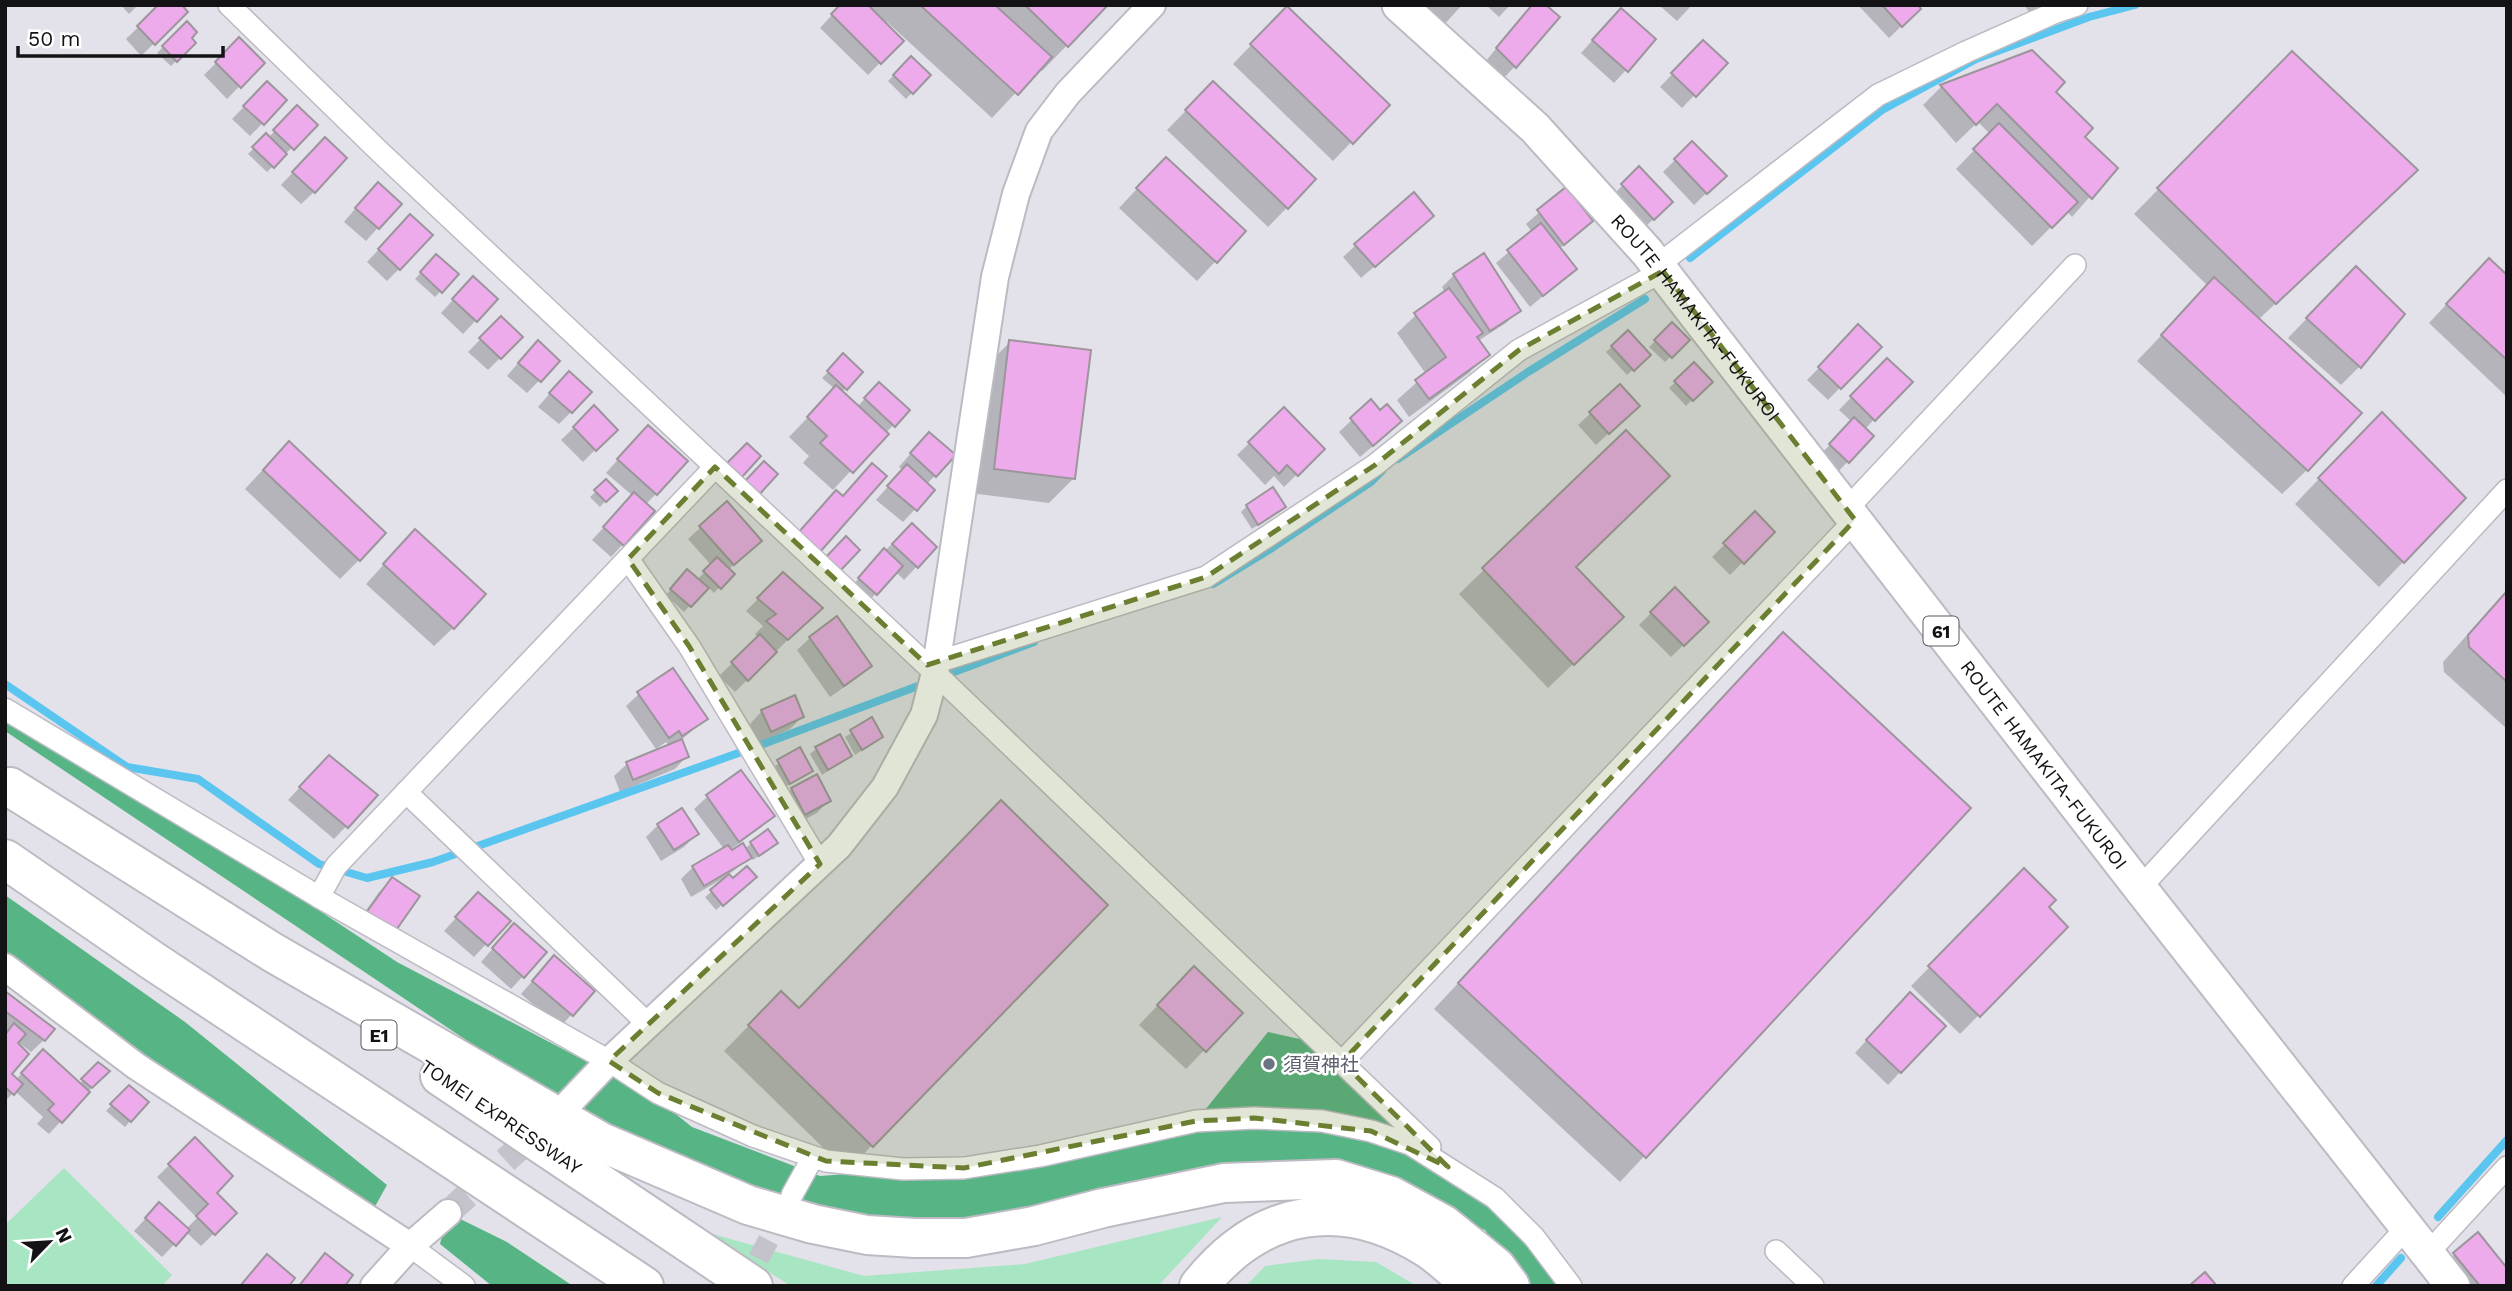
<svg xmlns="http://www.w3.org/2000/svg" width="2512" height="1291" font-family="'Work Sans','Noto Sans JP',sans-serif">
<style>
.green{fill:#a8e6c3}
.forest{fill:#57b585}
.shadow{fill:#0003}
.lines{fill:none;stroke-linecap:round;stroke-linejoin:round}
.stream{stroke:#5ac6ef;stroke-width:8}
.building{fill:#edabec;stroke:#9c959b;stroke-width:2}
.minor-tunnel{stroke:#c4c2ca;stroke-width:21;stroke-dasharray:21 10;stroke-linecap:butt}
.tertiary-tunnel{stroke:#c4c2ca;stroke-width:26;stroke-dasharray:26 13;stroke-linecap:butt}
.minor-casing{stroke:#bcbac2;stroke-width:24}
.tertiary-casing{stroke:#bcbac2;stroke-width:30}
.primary-casing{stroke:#bcbac2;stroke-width:37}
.motorway-casing{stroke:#bcbac2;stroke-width:42}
.minor{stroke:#fff;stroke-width:21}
.tertiary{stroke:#fff;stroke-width:26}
.primary{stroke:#fff;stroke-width:33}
.motorway{stroke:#fff;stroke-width:38}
.marked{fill:#6b7f30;fill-opacity:0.2;stroke:#6b7f30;stroke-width:5;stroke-dasharray:14 9;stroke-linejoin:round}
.worship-dot{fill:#6b7280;stroke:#fff;stroke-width:2.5}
.labels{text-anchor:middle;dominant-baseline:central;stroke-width:5;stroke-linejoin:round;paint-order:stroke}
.shield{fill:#fff;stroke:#5a595b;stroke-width:2}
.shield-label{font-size:18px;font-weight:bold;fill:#131215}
.street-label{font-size:19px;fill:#131215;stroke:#fff}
.worship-label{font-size:19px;fill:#5b616d;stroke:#fff;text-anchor:start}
</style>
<rect width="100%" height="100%" fill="#e3e1ea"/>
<!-- green -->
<g class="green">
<path d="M64 1168 172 1275 162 1286H5V1225Z"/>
<path d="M1222 1217 1158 1286H791L705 1232 864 1276 1025 1264Z"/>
<path d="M1319 1259 1376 1262 1417 1286H1246L1265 1266Z"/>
</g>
<!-- forest -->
<g class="forest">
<path d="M5 703 397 962 591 1064 560 1103 5 731Z"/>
<path d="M5 895 185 1022 387 1185 373 1210 102 1028 5 955Z"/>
<path d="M1268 1032 1323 1044 1495 1198 1561 1286H1523L1485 1230 1360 1177 943 1239 813 1221 562 1119 609 1061 692 1127 820 1176 993 1163 1196 1121Z"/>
<path d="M448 1213 507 1242 573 1286H492L440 1244Z"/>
</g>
<!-- shadow -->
<g class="shadow">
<path d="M121 5H138L129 14Z"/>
<path d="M161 5 186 12 141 56 126 39Z"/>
<path d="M841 5H1106L1042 71 1039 68 992 118 887 22 884 24 901 41 868 75 820 28Z"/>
<path d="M1415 5H1462L1442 27Z"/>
<path d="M1486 5H1510L1499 17Z"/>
<path d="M1659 5H1692L1677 21Z"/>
<path d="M1858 5H1916L1919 9 1889 38Z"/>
<path d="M2024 5H2045L2032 16Z"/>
<path d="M1287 8 1387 105 1333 161 1233 64Z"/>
<path d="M1526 13 1515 66 1503 79 1485 62Z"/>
<path d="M187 23 189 38 194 43 171 66 157 53Z"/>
<path d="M1608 23 1626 70 1614 83 1581 53Z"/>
<path d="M239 40 262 63 227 99 204 75Z"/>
<path d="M1703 42 1725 63 1682 108 1660 87Z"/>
<path d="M2032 52 2082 137 2115 168 2072 217 2067 211 2032 246 1956 169 1990 134 1978 122 1956 143 1923 105 1941 87Z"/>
<path d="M2292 53 2391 195 2258 320 2307 470 2282 494 2137 361 2208 286 2134 214Z"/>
<path d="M911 58 929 75 906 99 888 81Z"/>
<path d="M267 83 285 100 250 136 232 119Z"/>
<path d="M1213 83 1314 180 1268 227 1167 130Z"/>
<path d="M297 108 315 125 267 172 248 154 266 136 268 138Z"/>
<path d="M1692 143 1724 176 1694 205 1663 172Z"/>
<path d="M313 151 314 192 301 204 281 185Z"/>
<path d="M1639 169 1671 202 1641 231 1610 198Z"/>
<path d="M1147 178 1243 232 1197 281 1119 208Z"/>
<path d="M1566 189 1591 221 1559 249 1575 269 1530 307 1496 263 1532 232 1526 224Z"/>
<path d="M365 197 399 204 366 241 344 222Z"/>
<path d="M1419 228 1361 278 1343 257 1356 245Z"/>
<path d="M398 229 399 269 387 281 367 262Z"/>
<path d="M436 256 457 274 435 297 415 279Z"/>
<path d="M1454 275 1518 311 1506 323 1478 341 1487 354 1469 373 1409 417 1397 400 1426 374 1397 333 1416 315 1445 293 1442 287Z"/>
<path d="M2507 277V397L2429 323 2470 279Z"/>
<path d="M2337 287 2360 366 2341 385 2288 338Z"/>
<path d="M461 291 496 299 463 334 441 313Z"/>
<path d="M501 318 521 337 488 370 468 352Z"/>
<path d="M1672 325 1688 340 1665 362 1649 347Z"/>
<path d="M1859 327 1879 347 1828 400 1807 380Z"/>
<path d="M1628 333 1648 355 1627 375 1606 352Z"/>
<path d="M1010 342 1074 478 1049 503 970 493 985 367Z"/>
<path d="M525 355 558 361 527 393 507 376Z"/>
<path d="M844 356 861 372 842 392 857 407 879 384 907 410 833 490 803 463 809 456 789 437 835 389 822 378Z"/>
<path d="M1887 360 1910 382 1865 429 1872 436 1836 474 1818 457 1852 422 1839 410Z"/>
<path d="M1694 365 1710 382 1686 406 1669 388Z"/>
<path d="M557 385 571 412 559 424 538 407Z"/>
<path d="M1620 386 1625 418 1596 445 1578 425Z"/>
<path d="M1371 402 1388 433 1360 457 1339 432Z"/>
<path d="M594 408 615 430 583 462 561 440Z"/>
<path d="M1284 409 1323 449 1284 487 1274 476 1265 485 1237 455Z"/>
<path d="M1626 432 1574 568 1596 642 1548 688 1459 594Z"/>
<path d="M2357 439 2403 562 2379 587 2295 504Z"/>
<path d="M635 440 656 494 646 504 623 544 611 557 592 540 633 496 606 473Z"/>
<path d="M917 446 953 456 927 484 933 490 903 522 876 500 903 470 899 467Z"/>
<path d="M270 462 359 560 340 579 245 489Z"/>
<path d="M606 482 615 491 600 507 590 497Z"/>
<path d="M1247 506 1284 507 1252 529 1241 512Z"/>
<path d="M1755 514 1773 532 1730 575 1712 557Z"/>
<path d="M912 525 935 547 904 580 896 572 864 606 847 592 872 563Z"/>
<path d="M701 527 747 553 728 570 732 574 714 593 707 586 684 612 666 595 682 577 697 580 711 565 688 539Z"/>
<path d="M397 550 453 628 434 646 366 584Z"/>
<path d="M783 574 808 620 735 692 719 676 759 637 755 634 763 626 746 611Z"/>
<path d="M1675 589 1707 622 1671 657 1639 625Z"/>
<path d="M2507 590V729L2444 672 2443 662Z"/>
<path d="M837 619 870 666 857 678 830 697 797 650 810 638Z"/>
<path d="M1759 660 1969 808 1620 1182 1434 1009Z"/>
<path d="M639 694 706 719 681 740 687 756 675 769 620 792 614 776 627 764 669 746 666 742 656 749 626 706Z"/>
<path d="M762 711 802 717 790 729 758 743 750 724Z"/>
<path d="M871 720 881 737 855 755 845 737Z"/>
<path d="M816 749 850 756 822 775 810 754Z"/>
<path d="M800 750 811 770 784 788 772 768Z"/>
<path d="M316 770 375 796 334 839 288 800Z"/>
<path d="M741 772 772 816 760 828 726 853 745 849 751 843 770 848 753 860 751 857 728 875 732 881 748 882 716 910 705 897 725 880 724 878 691 897 681 879 693 867 724 849 694 809 707 797Z"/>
<path d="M817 776 829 800 817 813 792 826 779 802 792 789Z"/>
<path d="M658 825 697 834 684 847 661 861 646 837Z"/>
<path d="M2024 871 2046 907 2066 927 1960 1034 1911 986Z"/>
<path d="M392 879 417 897 355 926 379 892Z"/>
<path d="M1106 905 847 1171 724 1051 781 993 798 1010Z"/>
<path d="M466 907 508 921 474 957 444 931Z"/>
<path d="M502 938 523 976 511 989 481 962Z"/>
<path d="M542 970 572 1014 560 1027 521 994Z"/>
<path d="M1175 987 1240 1013 1186 1069 1139 1025Z"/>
<path d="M5 993 44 1040 31 1052 18 1042 9 1074 16 1080 30 1063 79 1084 99 1065 107 1071 49 1134 37 1124 43 1117 15 1091 5 1101Z"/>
<path d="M1897 1007 1943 1026 1888 1085 1855 1053Z"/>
<path d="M129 1087 146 1102 125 1127 106 1111Z"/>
<path d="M195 1140 214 1193 235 1213 201 1246 186 1232 162 1257 134 1231 147 1217 186 1229 197 1218 157 1177Z"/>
<path d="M2455 1254 2507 1286H2458L2442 1266Z"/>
</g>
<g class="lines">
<!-- stream -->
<g class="stream">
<path d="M1690 258 1882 110 1976 59 2089 17 2135 5"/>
<path d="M1398 459 1528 372 1645 299"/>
<path d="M1213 584 1272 548 1371 482 1382 471"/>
<path d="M941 677 1034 642"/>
<path d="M5 684 127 767 198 779 319 864 367 878 433 862 758 746 926 683"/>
<path d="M2438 1217 2507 1140"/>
<path d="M2376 1286 2401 1258"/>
</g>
</g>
<!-- building -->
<g class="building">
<path d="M158 5H182L188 12 155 45 137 26Z"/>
<path d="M840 5H868L904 41 881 64 831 14Z"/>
<path d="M920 5H995L1052 57 1018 95Z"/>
<path d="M1025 5H1108L1068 47Z"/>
<path d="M1532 5H1546L1560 17 1516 68 1496 48Z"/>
<path d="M1882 5H1918L1921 9 1902 27Z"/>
<path d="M1287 6 1390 105 1353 144 1250 44Z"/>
<path d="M1621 8 1656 39 1628 72 1592 40Z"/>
<path d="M187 21 197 32 192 38 196 43 177 62 162 46Z"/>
<path d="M239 37 265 63 241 88 215 62Z"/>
<path d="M1703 40 1728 63 1696 97 1671 73Z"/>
<path d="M2032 50 2065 82 2056 92 2093 128 2085 137 2118 168 2092 199 1997 104 1976 125 1940 85Z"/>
<path d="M2292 51 2418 170 2276 304 2157 188Z"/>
<path d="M911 56 931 75 913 94 893 75Z"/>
<path d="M267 81 287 100 264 125 243 106Z"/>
<path d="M1213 81 1316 179 1288 209 1185 110Z"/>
<path d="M297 105 318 125 294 150 273 130Z"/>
<path d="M1999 123 2078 202 2052 228 1973 149Z"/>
<path d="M266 133 287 154 274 168 252 147Z"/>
<path d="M325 137 347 158 315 193 292 172Z"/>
<path d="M1692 141 1727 176 1707 194 1674 159Z"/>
<path d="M1166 157 1246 231 1217 263 1136 188Z"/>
<path d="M1639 166 1673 202 1654 220 1621 184Z"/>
<path d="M378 182 402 204 379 229 355 208Z"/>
<path d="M1566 187 1593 221 1564 245 1537 210Z"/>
<path d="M1414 192 1434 216 1375 267 1354 244Z"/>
<path d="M410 214 433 235 400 270 378 249Z"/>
<path d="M1541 223 1577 269 1543 296 1507 250Z"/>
<path d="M1484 253 1521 311 1490 331 1453 274Z"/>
<path d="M436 254 459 274 442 293 420 272Z"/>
<path d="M2489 258 2507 275V360L2446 304Z"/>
<path d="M2356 266 2405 314 2361 368 2306 318Z"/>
<path d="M473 276 498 299 477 322 452 299Z"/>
<path d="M2214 277 2362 413 2308 471 2161 335Z"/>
<path d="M1449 288 1483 333 1477 337 1490 355 1429 399 1415 380 1446 357 1414 313Z"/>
<path d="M501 316 523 337 501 359 479 338Z"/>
<path d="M1672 322 1690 340 1672 358 1654 340Z"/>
<path d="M1858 324 1882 347 1841 389 1818 367Z"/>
<path d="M1628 330 1651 355 1634 371 1611 346Z"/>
<path d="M538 340 560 361 541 382 518 363Z"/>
<path d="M1009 340 1091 350 1075 479 994 469Z"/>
<path d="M843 353 863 372 847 390 827 371Z"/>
<path d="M1887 358 1913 382 1875 421 1850 396Z"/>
<path d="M1694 362 1713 382 1693 401 1674 381Z"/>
<path d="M569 371 592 392 572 413 549 393Z"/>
<path d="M879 382 910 410 895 427 864 398Z"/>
<path d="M1620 384 1640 406 1609 434 1589 412Z"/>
<path d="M836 385 889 434 853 473 820 443 827 436 807 417Z"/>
<path d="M1371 399 1380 410 1387 404 1402 421 1373 446 1350 418Z"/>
<path d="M594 405 618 430 596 451 573 427Z"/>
<path d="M1284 407 1325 449 1298 476 1287 465 1279 474 1248 442Z"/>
<path d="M2382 412 2466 498 2404 563 2318 478Z"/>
<path d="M1854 417 1874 436 1849 463 1829 444Z"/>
<path d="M648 425 688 461 657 495 617 459Z"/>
<path d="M1626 430 1670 476 1576 567 1624 617 1574 665 1482 568Z"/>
<path d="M929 432 956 455 936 477 910 453Z"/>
<path d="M289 441 386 533 360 561 263 470Z"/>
<path d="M747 443 761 456 742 477 727 463Z"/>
<path d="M764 461 778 474 758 496 744 482Z"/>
<path d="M872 463 887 476 820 552 798 533 836 490 843 496Z"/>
<path d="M907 464 935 490 917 511 887 486Z"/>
<path d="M606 479 618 491 606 502 594 490Z"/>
<path d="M1273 487 1286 507 1258 525 1246 505Z"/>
<path d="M634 492 655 511 624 546 603 527Z"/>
<path d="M727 501 762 541 734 565 699 526Z"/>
<path d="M1755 511 1775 532 1744 564 1723 543Z"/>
<path d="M912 523 937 547 918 568 892 544Z"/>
<path d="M415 529 486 594 454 629 383 564Z"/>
<path d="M846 536 860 550 840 571 826 557Z"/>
<path d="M884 548 903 566 877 595 858 578Z"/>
<path d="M717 557 735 574 721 589 703 571Z"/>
<path d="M687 569 709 588 691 607 670 589Z"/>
<path d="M783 572 823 608 788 640 766 621 776 614 757 598Z"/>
<path d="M1675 587 1709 622 1684 646 1650 612Z"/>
<path d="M2507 591V682L2469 647 2468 635Z"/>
<path d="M837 616 872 666 844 686 809 637Z"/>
<path d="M1783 632 1971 808 1646 1158 1458 983Z"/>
<path d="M760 634 777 652 748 681 731 662Z"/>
<path d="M673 668 708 719 682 736 679 731 669 738 637 692Z"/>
<path d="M795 695 804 717 771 732 761 710Z"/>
<path d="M872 717 883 737 862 750 850 730Z"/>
<path d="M840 734 852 756 828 770 815 747Z"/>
<path d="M682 739 689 757 633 780 626 762Z"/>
<path d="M800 747 813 771 790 784 777 760Z"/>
<path d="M329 755 378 795 348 828 299 787Z"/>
<path d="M741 770 775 816 739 842 706 795Z"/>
<path d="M817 774 831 801 805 815 791 788Z"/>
<path d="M1001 800 1108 905 873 1147 748 1025 781 991 799 1008Z"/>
<path d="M682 808 699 834 674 850 657 824Z"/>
<path d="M768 829 778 843 759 856 750 842Z"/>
<path d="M743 843 752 858 704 886 692 866 728 845 732 850Z"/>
<path d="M747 866 757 877 723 906 710 890 729 874 733 878Z"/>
<path d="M2024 868 2056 900 2049 907 2068 927 1980 1017 1928 966Z"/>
<path d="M392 877 420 896 394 933 366 913Z"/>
<path d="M478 892 511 921 488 946 455 917Z"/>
<path d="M514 923 547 952 524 978 492 948Z"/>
<path d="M554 955 595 991 573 1016 532 981Z"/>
<path d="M1194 966 1243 1013 1206 1052 1157 1005Z"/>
<path d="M5 991 55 1029 45 1041 5 1011Z"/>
<path d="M1910 992 1946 1026 1901 1073 1866 1040Z"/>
<path d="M14 1023 26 1034 18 1043 29 1054 12 1074 23 1084 14 1095 5 1087V1030L7 1032Z"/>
<path d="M43 1049 90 1092 62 1123 48 1110 54 1104 21 1073Z"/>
<path d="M98 1062 110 1071 92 1088 81 1079Z"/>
<path d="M129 1085 149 1102 131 1122 110 1104Z"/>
<path d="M195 1137 233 1176 217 1193 237 1213 215 1235 196 1216 208 1204 168 1164Z"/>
<path d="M159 1202 190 1230 176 1246 145 1218Z"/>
<path d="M2478 1232 2507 1268V1286H2480L2453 1253Z"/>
<path d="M325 1253 353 1275 345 1286H299Z"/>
<path d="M267 1254 295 1278 289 1286H240Z"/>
<path d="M2205 1272 2217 1286H2189Z"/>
</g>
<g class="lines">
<!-- minor-tunnel -->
<path class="minor-tunnel" d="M744 1286 785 1209"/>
<!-- tertiary-tunnel -->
<path class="tertiary-tunnel" d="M448 1213 542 1127"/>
<!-- minor casing -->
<g class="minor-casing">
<g id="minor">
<path d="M229 5 381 153 935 673 1430 1147"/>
<path d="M1658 265 1878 95 1966 52 2056 12 2077 5"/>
<path d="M1847 509 2075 265"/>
<path d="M628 559 689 646 820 864"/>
<path d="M937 662 1206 577 1375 465 1519 350 1663 271"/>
<path d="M5 709 319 897 609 1061 658 1093 753 1136 826 1161 903 1169 964 1168 1040 1156 1196 1121 1254 1118 1322 1121 1371 1131 1410 1144 1495 1198 1534 1237 1571 1286"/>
<path d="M406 792 648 1024"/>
<path d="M2140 888 2507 490"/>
<path d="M319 897 336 866 715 467"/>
<path d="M1342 1062 1855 520"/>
<path d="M792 1195 813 1157"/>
<path d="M410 1246 464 1286"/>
<path d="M1776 1251 1813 1286"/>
<path d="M2428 1253 2507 1167"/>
<path d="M2353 1286 2407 1227"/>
</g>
</g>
<!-- tertiary casing -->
<g class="tertiary-casing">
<g id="tertiary">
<path d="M5 967 136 1066 410 1246"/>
<path d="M569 1103 609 1061 839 846 885 787 924 715 935 673 995 277 1016 194 1039 131 1068 93 1152 5"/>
<path d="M374 1286 410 1246 448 1213"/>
</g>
</g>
<!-- primary casing -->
<g class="primary-casing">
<g id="primary">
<path id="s1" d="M1399 5 1535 128 1647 252 2140 888 2453 1286"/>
</g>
</g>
<!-- motorway casing -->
<g class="motorway-casing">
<g id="motorway">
<path d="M10 787 272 952 601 1142 748 1205 813 1224 867 1235 915 1238H966L1034 1226 1103 1208 1224 1183 1336 1179 1391 1196 1444 1225 1496 1267 1510 1286"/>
<path d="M5 859 153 961 644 1286"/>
<path d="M440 1076 753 1286"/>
<path d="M1199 1286C1261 1208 1343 1195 1427 1248 1443 1258 1458 1274 1473 1286"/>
</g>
</g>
<!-- minor -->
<use href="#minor" class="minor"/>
<!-- tertiary -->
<use href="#tertiary" class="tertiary"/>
<!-- primary -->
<use href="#primary" class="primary"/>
<!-- motorway -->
<use href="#motorway" class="motorway"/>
</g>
<!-- marked area -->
<path class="marked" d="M1663 271 1855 520 1342 1062 1448 1167 1371 1131 1254 1118 1196 1121 964 1168 826 1161 658 1093 609 1061 820 864 689 646 628 559 715 467 927 665 1206 577 1375 465 1519 350Z"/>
<!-- markers -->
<circle class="worship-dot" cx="1269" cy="1064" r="7"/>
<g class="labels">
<!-- shield labels -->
<g class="shield">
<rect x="1923.5" y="616.5" width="35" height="29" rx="5"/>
<rect x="361.5" y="1020.5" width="35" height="29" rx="5"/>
</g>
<g class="shield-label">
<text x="1941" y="631">61</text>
<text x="379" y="1035">E1</text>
</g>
<!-- street labels -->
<g class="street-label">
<text stroke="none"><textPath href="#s1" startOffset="432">ROUTE HAMAKITA-FUKUROI</textPath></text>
<text stroke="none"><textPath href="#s1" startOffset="999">ROUTE HAMAKITA-FUKUROI</textPath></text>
<text transform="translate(501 1117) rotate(34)">TOMEI EXPRESSWAY</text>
</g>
<!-- worship labels -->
<g class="worship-label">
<text x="1283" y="1064">須賀神社</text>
</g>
</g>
<!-- border -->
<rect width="2512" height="1291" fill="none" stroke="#131215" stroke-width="14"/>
<!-- north arrow -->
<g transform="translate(49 1242) rotate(65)" stroke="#ffffff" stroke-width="5" paint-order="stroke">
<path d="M0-5L12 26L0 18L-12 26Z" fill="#131215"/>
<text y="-10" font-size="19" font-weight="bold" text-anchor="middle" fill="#131215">N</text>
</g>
<!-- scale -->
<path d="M18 46v10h205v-10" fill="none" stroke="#131215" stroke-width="3.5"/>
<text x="28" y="46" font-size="21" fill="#131215" stroke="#ffffff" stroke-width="5" paint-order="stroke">50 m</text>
</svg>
